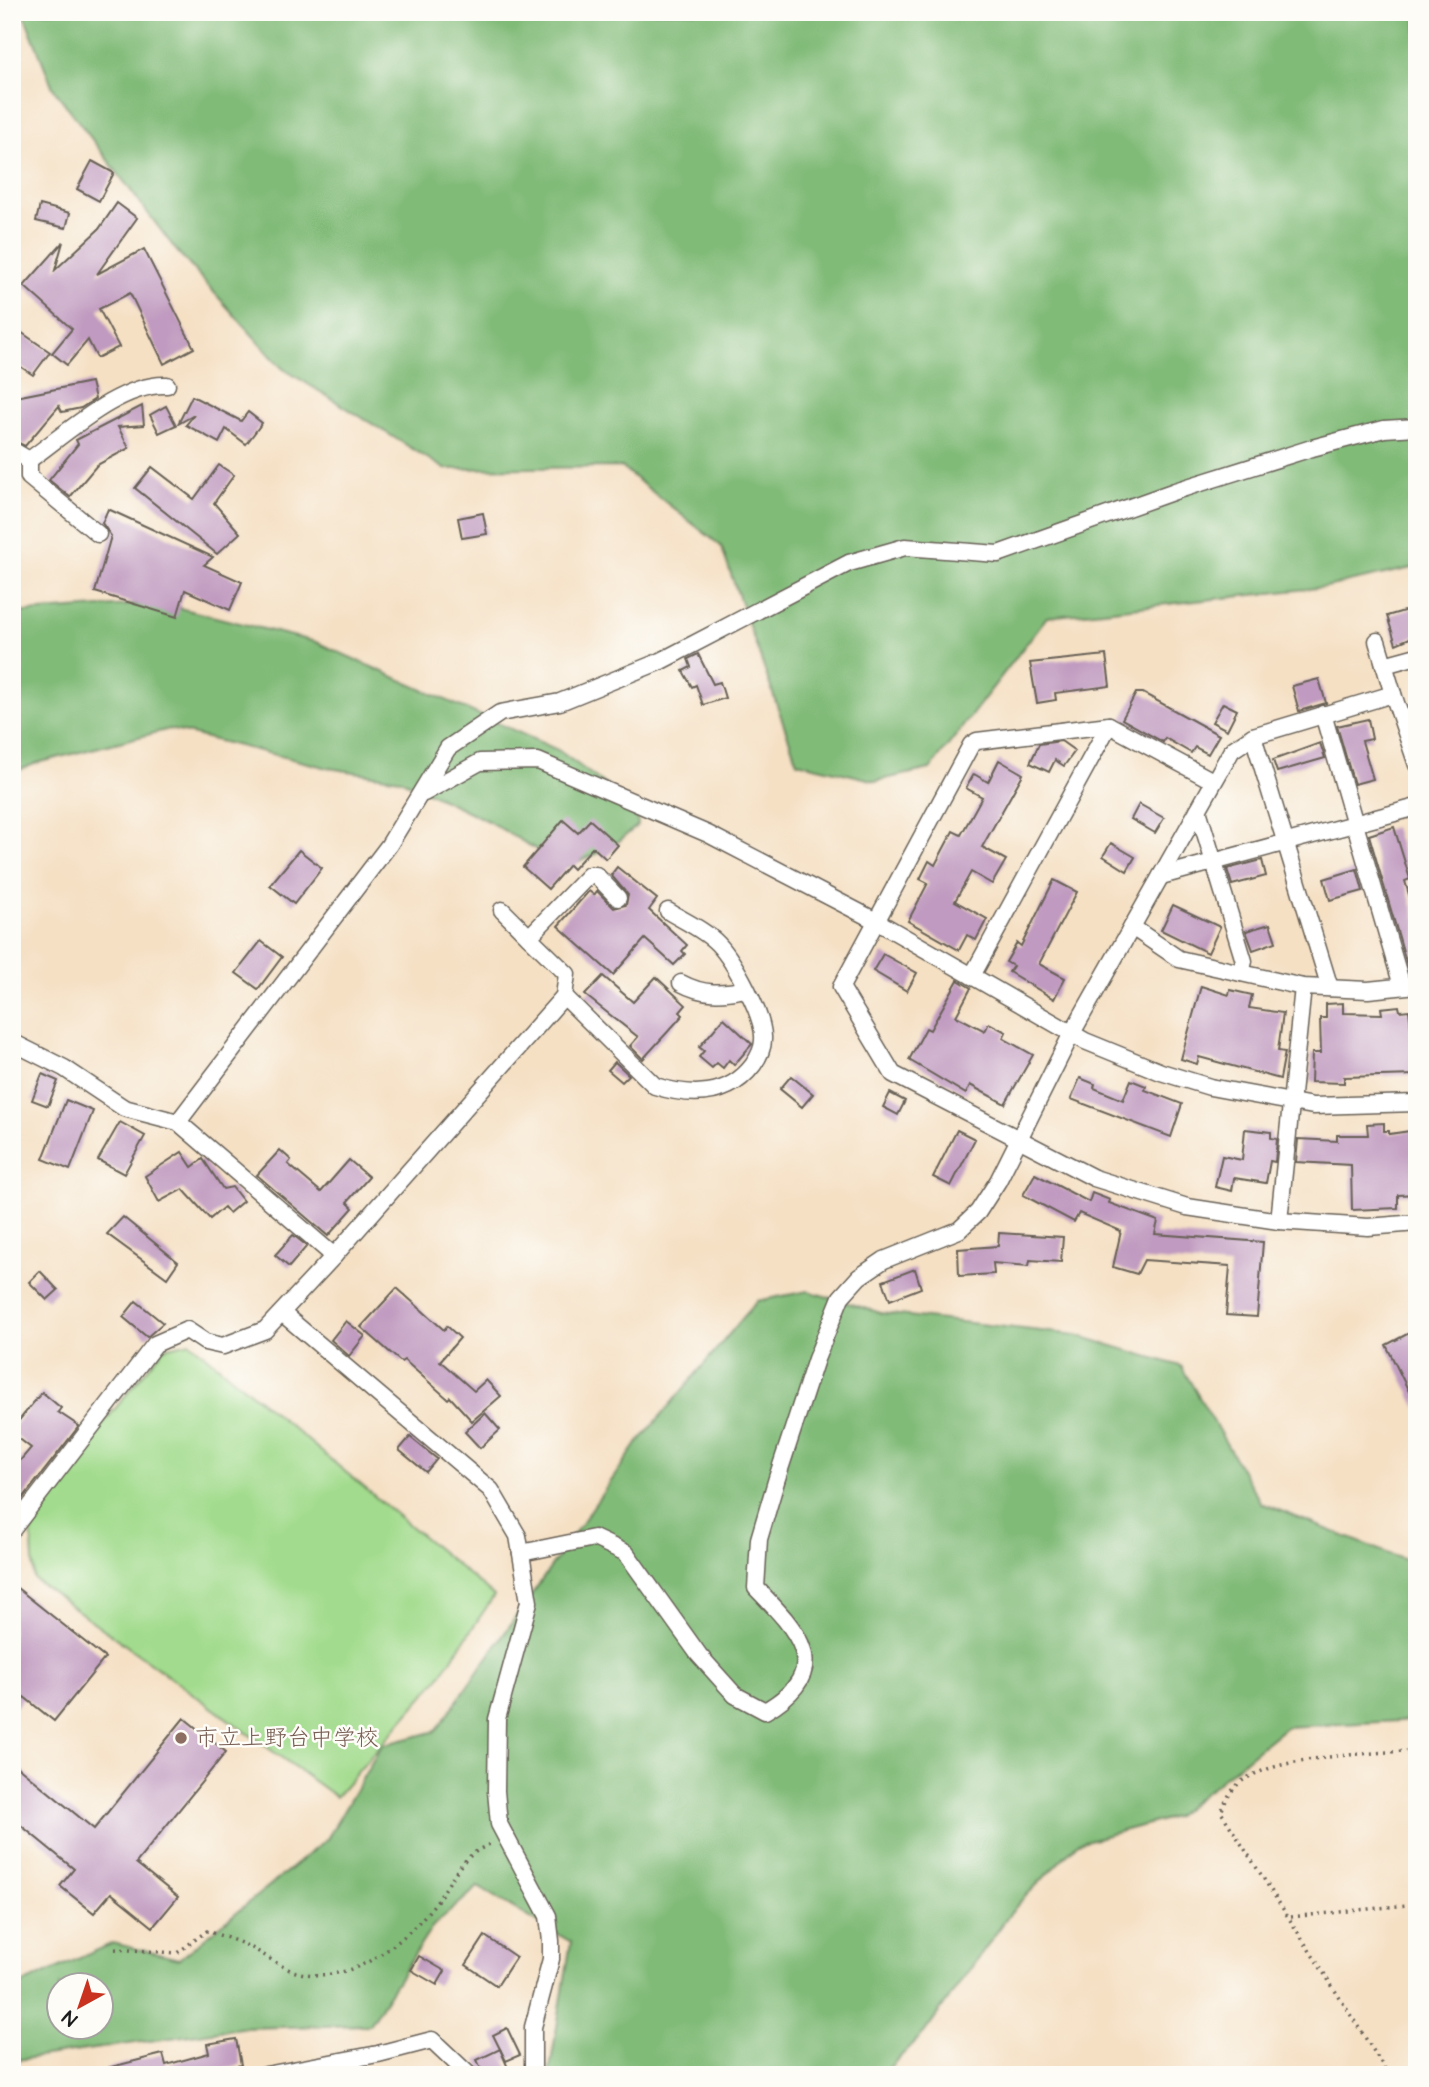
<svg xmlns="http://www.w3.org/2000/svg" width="1429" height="2087" font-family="'Architects Daughter','Klee One',sans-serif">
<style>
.green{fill:#a2db8d;stroke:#5f7c54;stroke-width:2}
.forest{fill:#81bb78;stroke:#4e6c4a;stroke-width:2;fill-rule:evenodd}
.building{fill:#c09ac0}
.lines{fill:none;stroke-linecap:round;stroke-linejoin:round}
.street-casing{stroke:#686157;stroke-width:19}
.path{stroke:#686157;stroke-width:3.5;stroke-dasharray:2 5;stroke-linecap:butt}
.street{stroke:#fff;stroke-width:16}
.education-dot{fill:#8d6e63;stroke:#fdfcf7;stroke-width:2.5}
.labels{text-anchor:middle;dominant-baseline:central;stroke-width:5;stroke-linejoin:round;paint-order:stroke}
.education-label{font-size:23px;fill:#785e54;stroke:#fdfcf7;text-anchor:start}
</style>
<rect width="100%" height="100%" fill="#fdfcf7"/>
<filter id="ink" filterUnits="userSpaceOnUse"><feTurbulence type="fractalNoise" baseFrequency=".0143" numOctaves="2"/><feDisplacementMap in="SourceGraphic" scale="14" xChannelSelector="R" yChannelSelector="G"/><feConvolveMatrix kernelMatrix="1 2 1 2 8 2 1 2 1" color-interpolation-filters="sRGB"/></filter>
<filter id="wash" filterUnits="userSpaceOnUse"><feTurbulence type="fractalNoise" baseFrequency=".00686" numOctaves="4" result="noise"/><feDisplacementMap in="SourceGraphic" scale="28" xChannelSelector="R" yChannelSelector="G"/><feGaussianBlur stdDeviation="1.57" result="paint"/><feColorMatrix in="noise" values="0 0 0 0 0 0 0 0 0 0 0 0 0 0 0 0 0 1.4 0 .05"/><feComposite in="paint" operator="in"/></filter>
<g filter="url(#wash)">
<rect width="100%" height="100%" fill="#f5e0c4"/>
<!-- green -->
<path class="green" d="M190 1342 494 1596 439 1678 336 1797 34 1579 31 1523 47 1493 164 1348Z"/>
<!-- forest -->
<g class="forest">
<path d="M23 12H1417V567L1326 587 1047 617 930 769 876 781 797 762 721 546 621 467 445 469 282 368 176 250 53 88Z"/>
<path d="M159 603 316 642 558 750 636 807 638 825 611 848 566 867 486 820 400 779 328 768 170 729 37 763 12 773V613Z"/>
<path d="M808 1291 881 1313 1076 1335 1181 1366 1261 1503 1402 1559 1417 1561V1720L1286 1727 1174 1817 1078 1843 1015 1907 924 2033 882 2075H549L571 1942 478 1887 433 1926 369 2025 240 2028 17 2060 12 2065V1985L18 1986 113 1943 179 1959 327 1839 382 1745 436 1731 637 1444 757 1301ZM60 1986H102V2028H60Z"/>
</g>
<g id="blocks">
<!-- building -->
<g class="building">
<path d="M92 161 114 173 99 201 77 189Z"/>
<path d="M117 203 137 218 97 274 144 249 194 348 164 364 130 293 99 309 119 347 97 358 88 340 67 365 52 353 72 329 24 286 63 242 55 270 99 229Z"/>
<path d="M40 205 70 213 66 228 36 221Z"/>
<path d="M12 326 50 352 33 375 12 361Z"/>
<path d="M91 382 95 399 81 408 62 412 59 406 25 446 12 440V401L16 397Z"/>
<path d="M192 396 241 421 248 412 262 423 246 444 226 429 219 443 186 425 194 415 178 424Z"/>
<path d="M142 406 144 425 118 427 129 448 97 465 70 497 49 480 78 444 76 440Z"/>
<path d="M166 406 176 425 159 433 150 415Z"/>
<path d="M219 465 234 475 214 503 240 533 217 554 135 488 152 467 194 499Z"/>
<path d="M108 509 213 557 204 565 242 582 230 610 185 590 177 617 95 592 111 536 102 523Z"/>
<path d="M483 513 487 534 462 538 458 518Z"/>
<path d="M1417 607V635L1396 644 1387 616Z"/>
<path d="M698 654 713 684 720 682 725 698 703 705 696 685 692 687 683 671 691 667 688 659Z"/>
<path d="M1106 655 1110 686 1055 693 1056 700 1037 703 1030 663Z"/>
<path d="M1319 679 1326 703 1299 711 1292 686Z"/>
<path d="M1136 693H1143L1219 735 1208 754 1195 747 1191 753 1165 738 1163 742 1122 719Z"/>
<path d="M1223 703 1237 710 1227 730 1212 722Z"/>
<path d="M1368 719 1372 739 1362 741 1373 779 1354 784 1337 726Z"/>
<path d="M1061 741 1075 751 1064 766 1055 760 1049 772 1030 763 1039 744Z"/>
<path d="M1320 743 1325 758 1277 772 1273 760Z"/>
<path d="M999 760 1023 774 982 847 1006 860 992 884 971 872 955 901 987 919 976 940 967 935 959 950 908 921 928 883 920 879 929 861 935 865 953 831 961 835 982 797 966 788 974 774 988 782Z"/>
<path d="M1139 804 1164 818 1155 833 1131 819Z"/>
<path d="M563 820 578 833 590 820 618 845 606 859 593 847 573 869 569 865 548 889 523 867Z"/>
<path d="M1394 827 1410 879 1405 881 1417 922V975H1410L1369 835Z"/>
<path d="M1111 843 1135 857 1127 871 1103 856Z"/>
<path d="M299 850 322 868 294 904 270 885Z"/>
<path d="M1262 860 1266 876 1232 885 1227 869Z"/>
<path d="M617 867 657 899 649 910 687 945 682 951 685 954 674 965 645 939 613 975 558 926 589 891 594 895 597 891 614 908 626 905 628 895 611 875Z"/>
<path d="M1357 869 1363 891 1330 900 1324 879Z"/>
<path d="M1054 880 1077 892 1039 964 1065 978 1054 999 1009 972 1013 966 1006 962 1017 943 1021 946Z"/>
<path d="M1173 905 1220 927 1208 953 1161 930Z"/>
<path d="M1270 924 1276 942 1253 950 1246 931Z"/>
<path d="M261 941 282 957 258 989 236 973Z"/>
<path d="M883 954 917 973 907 991 873 971Z"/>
<path d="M603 976 633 1002 656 977 686 1005 680 1012 683 1015 643 1059 630 1046 638 1037 585 995Z"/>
<path d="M958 980 971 988 956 1016 985 1031 989 1023 1006 1032 1003 1038 1033 1055 1005 1104 970 1085 966 1094 909 1060 926 1028 930 1030Z"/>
<path d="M1201 986 1229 995 1230 990 1252 995 1249 1008 1283 1013 1278 1051 1285 1052 1280 1079 1199 1057 1197 1064 1181 1059Z"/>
<path d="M1343 1003V1013L1382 1014 1381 1008 1399 1006 1400 1011 1409 1010 1416 1075 1344 1077V1083L1311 1082 1312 1053H1321L1320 1018H1326V1004Z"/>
<path d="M724 1018 752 1044 734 1065 729 1060 723 1068 717 1063 712 1068 699 1057 704 1051 699 1047Z"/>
<path d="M615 1062 629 1075 622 1082 608 1070Z"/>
<path d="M42 1074 58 1081 48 1106 32 1100Z"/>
<path d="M791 1076 813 1094 802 1107 780 1089Z"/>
<path d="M1080 1078 1095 1084 1094 1088 1123 1100 1131 1080 1146 1086 1145 1090 1182 1104 1171 1137 1071 1099Z"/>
<path d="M890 1093 905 1101 898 1115 883 1107Z"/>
<path d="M66 1100 93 1111 70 1170 43 1159Z"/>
<path d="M120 1122 145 1136 124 1174 98 1160Z"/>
<path d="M1384 1123V1131H1389V1134L1417 1130V1194L1398 1195V1208L1352 1210 1351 1165 1296 1162 1298 1139 1337 1141V1135H1368L1367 1124Z"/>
<path d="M1245 1129 1271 1132V1138L1277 1139 1275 1162 1270 1161 1266 1183 1234 1178 1232 1191 1215 1187 1222 1156 1242 1160Z"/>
<path d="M957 1130 975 1139 951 1186 933 1177Z"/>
<path d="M280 1150 291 1160 288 1164 321 1192 349 1160 369 1177 347 1202 353 1208 328 1236 257 1175Z"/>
<path d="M182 1152 192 1167 203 1159 223 1189 232 1187 243 1201 229 1213 224 1207 210 1219 183 1189 159 1202 145 1176Z"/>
<path d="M1035 1174 1089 1202 1092 1193 1110 1200 1109 1203 1158 1221 1155 1234 1263 1242 1257 1317 1226 1315 1230 1266 1144 1260 1137 1274 1113 1267 1121 1231 1079 1213 1074 1222 1023 1195Z"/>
<path d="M123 1217 178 1262 167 1278 107 1234Z"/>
<path d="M999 1233 1063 1237 1061 1262 1030 1260 1029 1266 993 1263 994 1274 959 1276 958 1249 998 1246Z"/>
<path d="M293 1235 307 1246 289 1267 275 1255Z"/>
<path d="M915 1269 921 1288 890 1300 883 1281Z"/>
<path d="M40 1271 58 1290 47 1300 29 1282Z"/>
<path d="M397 1288 444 1330 447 1326 460 1338 440 1361 474 1391 486 1380 501 1396 472 1421 450 1397 448 1399 404 1360 401 1362 361 1327Z"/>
<path d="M136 1301 163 1323 147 1337 123 1317Z"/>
<path d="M346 1321 365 1336 349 1356 331 1340Z"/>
<path d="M1417 1329V1408L1386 1345Z"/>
<path d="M42 1392 61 1408 58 1412 79 1426 12 1512V1470L31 1448 12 1433V1429Z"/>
<path d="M485 1413 500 1430 480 1448 465 1432Z"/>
<path d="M410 1437 437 1459 426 1472 399 1450Z"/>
<path d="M12 1584 105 1658 54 1721 24 1697 12 1712Z"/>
<path d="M184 1718 226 1752 136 1863 178 1897 153 1927 111 1893 94 1913 60 1886 74 1869 12 1818V1762L94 1829Z"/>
<path d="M485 1936 516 1957 497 1986 466 1965Z"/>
<path d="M419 1956 445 1971 437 1985 411 1970Z"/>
<path d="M507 2028 520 2055 506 2061 493 2035Z"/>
<path d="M236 2039 241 2065 209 2071 210 2075H108L107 2068 163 2054 166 2065 209 2053 207 2044Z"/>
<path d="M500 2049 511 2075H484L477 2060Z"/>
</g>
</g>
</g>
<g filter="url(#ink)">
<use href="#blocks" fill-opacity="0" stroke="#686157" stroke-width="2"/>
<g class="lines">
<!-- street casing -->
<g class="street-casing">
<g id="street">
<path d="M12 450 29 460C67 433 120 383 167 385"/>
<path d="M29 460V477L98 534"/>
<path d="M1377 641 1393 694"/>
<path d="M1384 665 1417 656"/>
<path d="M1323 714 1402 986"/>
<path d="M1253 736 1330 988"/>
<path d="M1213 781 1109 725 977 741 971 745 841 987 893 1074 1094 1178 1187 1207 1279 1221 1368 1227 1417 1223"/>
<path d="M424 793 480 762 538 761 708 834 878 922 1085 1041 1161 1072 1210 1087 1313 1106 1417 1103"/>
<path d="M1198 810 1244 961 1241 973"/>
<path d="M1161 876 1417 807"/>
<path d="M502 910 529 937"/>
<path d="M1132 927 1179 959 1303 987 1368 990 1417 985"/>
<path d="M972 976 1109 725"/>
<path d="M681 983C703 995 722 994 746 989"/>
<path d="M564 996 567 974 529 937 589 875H596L618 898"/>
<path d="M12 1042 64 1068 124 1108 178 1122 334 1256"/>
<path d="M178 1122 389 845 448 748 500 713 560 702 661 661 849 563 905 547 998 554 1175 491 1312 448 1384 429 1417 427"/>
<path d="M1279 1221 1303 987"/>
<path d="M282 1313 491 1490 518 1536 529 1602 497 1719 496 1791 499 1824 548 1916 551 1941V1959L533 2027V2075"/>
<path d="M12 1530 155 1344 187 1330 205 1342 223 1346 265 1330 334 1256 564 996 655 1086C691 1097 728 1098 753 1065 758 1058 763 1049 763 1040 765 1017 734 961 718 944 705 930 684 921 668 911"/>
<path d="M521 1553 594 1538 626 1553 699 1655 735 1695 765 1711C836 1670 798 1631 756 1588L759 1539 777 1478 816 1359 841 1297 859 1277 884 1260 959 1230 978 1212 998 1181 1072 1033 1232 750 1253 736 1393 694 1417 765"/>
<path d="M266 2075 378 2054 432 2040 469 2075"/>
</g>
</g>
<!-- path -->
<g class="path">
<path d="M1291 1917 1417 1904"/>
<path d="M115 1949 177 1953 207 1931C222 1936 238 1941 252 1948 267 1956 284 1970 300 1973 354 1984 402 1944 433 1906 455 1879 455 1860 490 1844"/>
<path d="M1389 2075 1221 1812C1226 1800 1231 1789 1242 1781 1280 1755 1370 1754 1417 1750"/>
</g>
<!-- street -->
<use href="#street" class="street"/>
</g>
</g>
<!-- markers -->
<circle class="education-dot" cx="181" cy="1738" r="7"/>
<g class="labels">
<!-- education labels -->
<g class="education-label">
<text x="195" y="1738">市立上野台中学校</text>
</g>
</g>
<!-- margin -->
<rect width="1429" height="2087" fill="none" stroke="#fdfcf7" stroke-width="42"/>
<!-- north arrow -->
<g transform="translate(80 2006) rotate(220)"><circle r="33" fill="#fdfcf7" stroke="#a3a29f" stroke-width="2"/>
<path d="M0-5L12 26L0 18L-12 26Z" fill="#c8321e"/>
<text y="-10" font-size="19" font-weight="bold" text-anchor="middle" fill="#1c1c1c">N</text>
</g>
</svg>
